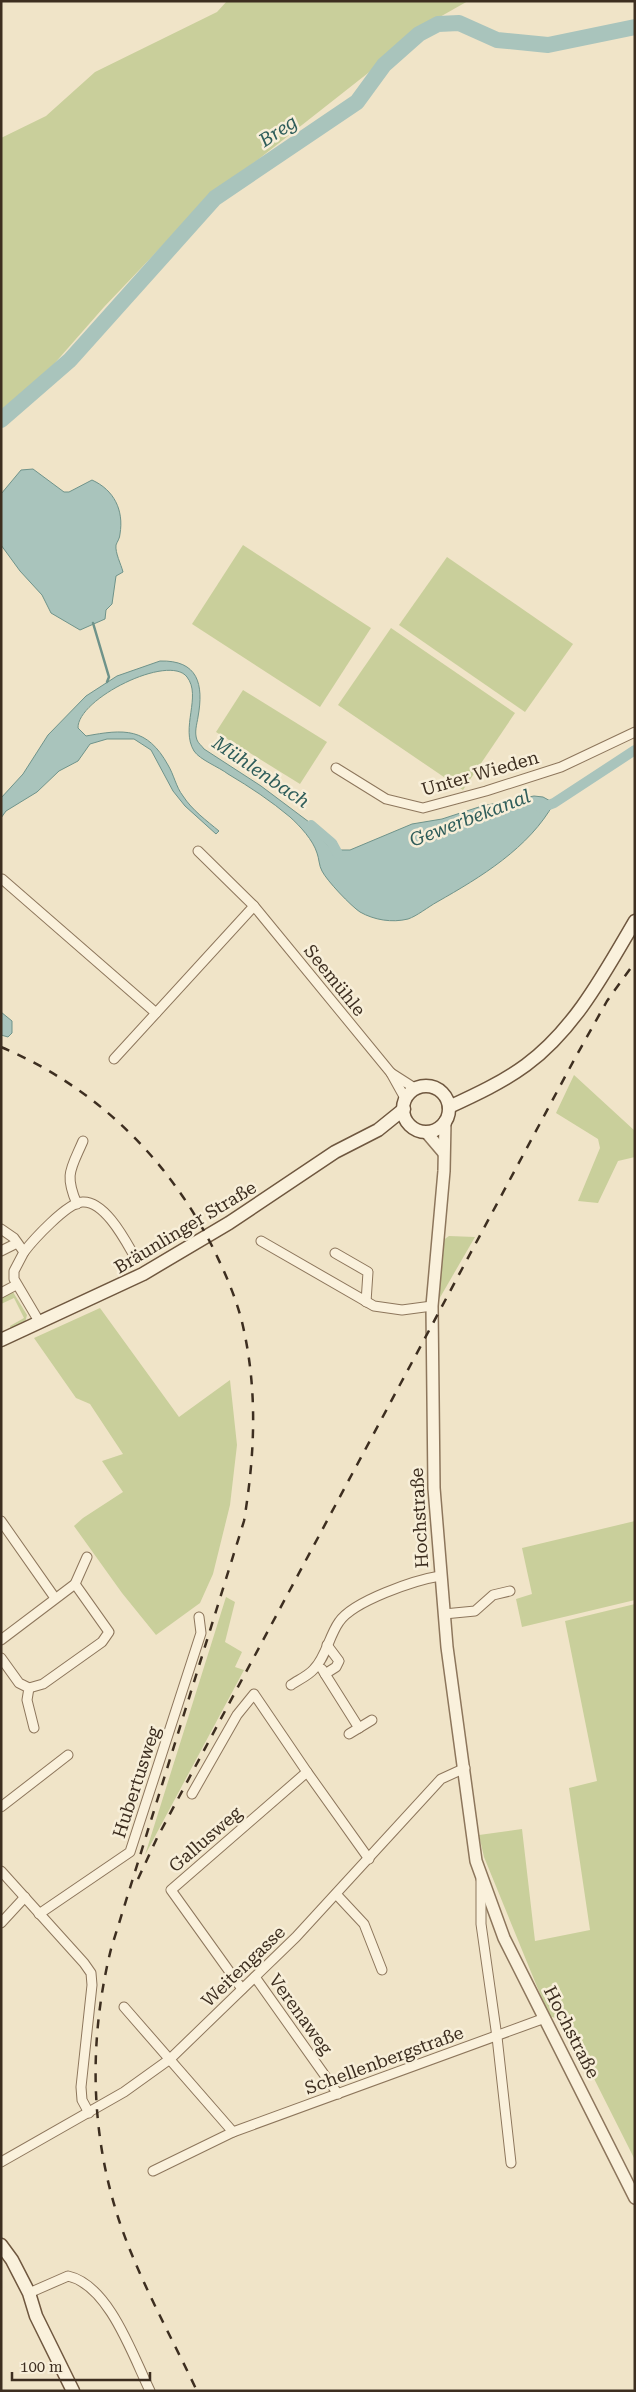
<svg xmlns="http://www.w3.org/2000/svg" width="636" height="2392" font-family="'Roboto Serif',serif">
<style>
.green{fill:#c9cf9b}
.water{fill:#a9c4bc;stroke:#6f938a}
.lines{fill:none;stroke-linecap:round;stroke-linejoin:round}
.stream{stroke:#6f938a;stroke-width:2.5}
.canal{stroke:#a9c4bc;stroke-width:10}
.river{stroke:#a9c4bc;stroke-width:16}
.minor-casing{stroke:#8d765c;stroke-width:11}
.tertiary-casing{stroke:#8d765c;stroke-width:14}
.secondary-casing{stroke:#6f573f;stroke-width:15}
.minor{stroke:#faf1dc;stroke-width:9}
.tertiary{stroke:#faf1dc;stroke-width:11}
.secondary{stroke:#faf1dc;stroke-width:12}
.rail{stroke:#3d2e20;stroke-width:2.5;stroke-dasharray:9 9;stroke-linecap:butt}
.labels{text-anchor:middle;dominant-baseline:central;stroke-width:5;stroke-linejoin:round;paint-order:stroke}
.street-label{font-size:18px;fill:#3d2e20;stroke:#f7eed8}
.water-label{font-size:19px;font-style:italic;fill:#2f5d5a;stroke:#f7eed8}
</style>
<rect width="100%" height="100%" fill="#f0e4c8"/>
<!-- green -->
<g class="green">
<path d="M227 1H468L438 18 204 202 104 307 54 364 1 412V138L46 116 95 72 217 12Z"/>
<path d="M243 545 371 628 320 707 192 624Z"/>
<path d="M447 557 573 644 525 712 399 625Z"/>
<path d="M391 628 515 713 463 790 338 705Z"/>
<path d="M243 690 327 742 300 784 216 732Z"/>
<path d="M574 1075 635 1131V1157L618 1161 598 1203 578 1201 600 1148 598 1139 556 1113Z"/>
<path d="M449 1236 475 1237 438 1301 442 1241Z"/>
<path d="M13 1292 27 1315 25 1323 11 1329 10 1326 24 1318 14 1298 1 1304V1298Z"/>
<path d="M100 1308 179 1417 230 1380 237 1445 230 1505 213 1574 200 1603 156 1635 122 1593 74 1526 83 1518 123 1492 102 1461 123 1454 90 1404 76 1398 34 1338Z"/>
<path d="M635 1521V1600L522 1627 516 1599 532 1594 522 1548Z"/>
<path d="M226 1597 235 1602 225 1642 242 1652 235 1667 244 1670 145 1855Z"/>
<path d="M635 1604V2160L566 2023 560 2017 555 2018 549 2016 484 1857 479 1835 522 1829 535 1941 590 1930 569 1788 597 1781 565 1621Z"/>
</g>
<!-- water -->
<g class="water">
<path d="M33 469 64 492H69L92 480C114 490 124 510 120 534 120 538 117 542 116 545 115 553 121 564 123 572L116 576 112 604 106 610 105 619 80 630 51 613 42 595 20 571 1 545V494L21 470Z"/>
<path d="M160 661C198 660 204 684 198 717 197 724 194 732 197 740 198 743 202 746 204 749L261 786 321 831 318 836 329 846 335 840 340 850H350L412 824 442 819 482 806 534 796 543 797 554 803C529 848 481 877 437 902 428 907 417 916 408 919 392 923 374 920 360 912 351 906 327 881 322 871 319 866 319 858 317 853 313 840 300 826 290 817 271 801 250 787 228 774 219 767 200 760 194 751 180 728 202 696 187 677 169 653 77 699 78 728L86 736C124 729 147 727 168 765 174 775 176 787 183 796 192 810 207 821 219 831L216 834 185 806 173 791 151 750 134 739H107L90 744 78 761 59 771 37 792 6 811 1 818V798L23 774 48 735 86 696 117 676Z"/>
<path d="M1 1012 12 1021V1033L8 1037 1 1035Z"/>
</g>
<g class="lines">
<!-- stream -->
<path class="stream" d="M93 623 109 677 107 682"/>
<!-- canal -->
<g class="canal">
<path d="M541 808 554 803 635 750"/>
<path d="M311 825 332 843 338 854"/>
</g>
<!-- river -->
<path class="river" d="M1 420 70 360 215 198 357 102 384 65 419 34 438 24 459 23 497 40 548 45 635 27"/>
<!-- minor casing -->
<g class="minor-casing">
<g id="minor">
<path d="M336 768 386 799 423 808 486 791 561 767 635 732"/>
<path d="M198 851 254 906 391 1073 406 1100"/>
<path d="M2 879 156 1013"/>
<path d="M114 1059 254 906"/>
<path d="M391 1073 416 1089"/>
<path d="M77 1204C64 1174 71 1169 83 1141"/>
<path d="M1 1229 14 1238 24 1252 14 1271V1279L40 1323"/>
<path d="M261 1241 374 1306 402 1310 432 1306"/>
<path d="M1 1251 17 1243"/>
<path d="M24 1252C33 1240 67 1203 82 1202 103 1200 123 1236 132 1252"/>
<path d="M335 1253 368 1272 366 1302"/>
<path d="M1 1293 16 1285"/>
<path d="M1 1521 55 1598"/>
<path d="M444 1614 475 1611 493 1595 510 1591"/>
<path d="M1 1640 75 1584 87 1557"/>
<path d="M1 1658 19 1683 29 1688 27 1700 34 1728"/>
<path d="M322 1669 325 1674 336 1667 339 1661 327 1645"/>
<path d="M325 1674 359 1728"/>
<path d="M291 1685C298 1680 308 1676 314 1669 326 1657 329 1636 339 1622 353 1601 415 1580 440 1576"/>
<path d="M29 1688 43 1684 102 1642 109 1632 75 1584"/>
<path d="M349 1734 372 1720"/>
<path d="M192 1794 237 1715 254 1694 307 1772"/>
<path d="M1 1807 68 1755"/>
<path d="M1 1871 84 1963 91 1973 92 1985 81 2087 82 2100 89 2113"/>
<path d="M481 1880V1924L497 2037 511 2163"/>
<path d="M336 1894 364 1924 382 1970"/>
<path d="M39 1914 130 1852 201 1633 199 1617"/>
<path d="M1 1923 25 1897"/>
<path d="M255 1977 338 2094"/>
<path d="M242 1989 171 1890 307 1772 369 1859"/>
<path d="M124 2007 233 2132"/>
<path d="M1 2162 124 2092 170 2059 296 1937 441 1779 465 1768"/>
<path d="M153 2171 233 2132 545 2018"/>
<path d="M29 2293 68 2276C109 2285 133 2356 150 2391"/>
</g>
</g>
<!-- tertiary casing -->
<g class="tertiary-casing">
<g id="tertiary">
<path d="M445 1121 444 1171 432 1306 434 1488 447 1647 476 1861 504 1938 635 2198"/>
<path d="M426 1132 443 1152"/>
</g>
</g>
<!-- secondary casing -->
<g class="secondary-casing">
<g id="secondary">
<circle cx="426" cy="1109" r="23"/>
<path d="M449 1107C475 1095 503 1082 526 1065 575 1029 605 972 635 921"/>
<path d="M1 1340 143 1274 229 1223 335 1152 378 1130 404 1109"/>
<path d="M1 2245 12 2260 29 2293 36 2316 73 2391"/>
</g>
</g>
<!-- minor -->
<use href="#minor" class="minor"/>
<!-- tertiary -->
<use href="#tertiary" class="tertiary"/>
<!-- secondary -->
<use href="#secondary" class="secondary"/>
<!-- rail -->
<g class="rail">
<path d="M1 1047C96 1087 170 1160 215 1252 226 1275 236 1298 242 1322 258 1389 255 1454 244 1521L111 1949C88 2042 90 2138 122 2229 142 2285 172 2338 197 2391"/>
<path d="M138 1879 157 1838 574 1060 607 1001 635 962"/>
</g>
</g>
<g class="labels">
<!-- street labels -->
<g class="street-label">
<text transform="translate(480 773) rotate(-16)">Unter Wieden</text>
<text transform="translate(335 980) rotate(51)">Seemühle</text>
<text transform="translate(185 1227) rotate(-31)">Bräunlinger Straße</text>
<text transform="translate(419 1518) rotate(-93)">Hochstraße</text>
<text transform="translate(136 1782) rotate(-72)">Hubertusweg</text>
<text transform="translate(205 1839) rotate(-41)">Gallusweg</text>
<text transform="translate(243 1966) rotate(-44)">Weitengasse</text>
<text transform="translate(301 2014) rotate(54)">Verenaweg</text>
<text transform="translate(572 2032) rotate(63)">Hochstraße</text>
<text transform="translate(384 2060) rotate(-20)">Schellenbergstraße</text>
</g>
<!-- water labels -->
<g class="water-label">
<text transform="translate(278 131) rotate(-34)">Breg</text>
<text transform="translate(261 772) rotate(34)">Mühlenbach</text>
<text transform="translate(470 818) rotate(-21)">Gewerbekanal</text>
</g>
</g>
<!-- border -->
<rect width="636" height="2392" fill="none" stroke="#3d2e20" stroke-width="5"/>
<!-- scale -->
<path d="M12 2372v8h138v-8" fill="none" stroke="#3d2e20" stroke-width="2.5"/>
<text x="20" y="2372" font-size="15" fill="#3d2e20" stroke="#f7eed8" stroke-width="4" paint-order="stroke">100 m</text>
</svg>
